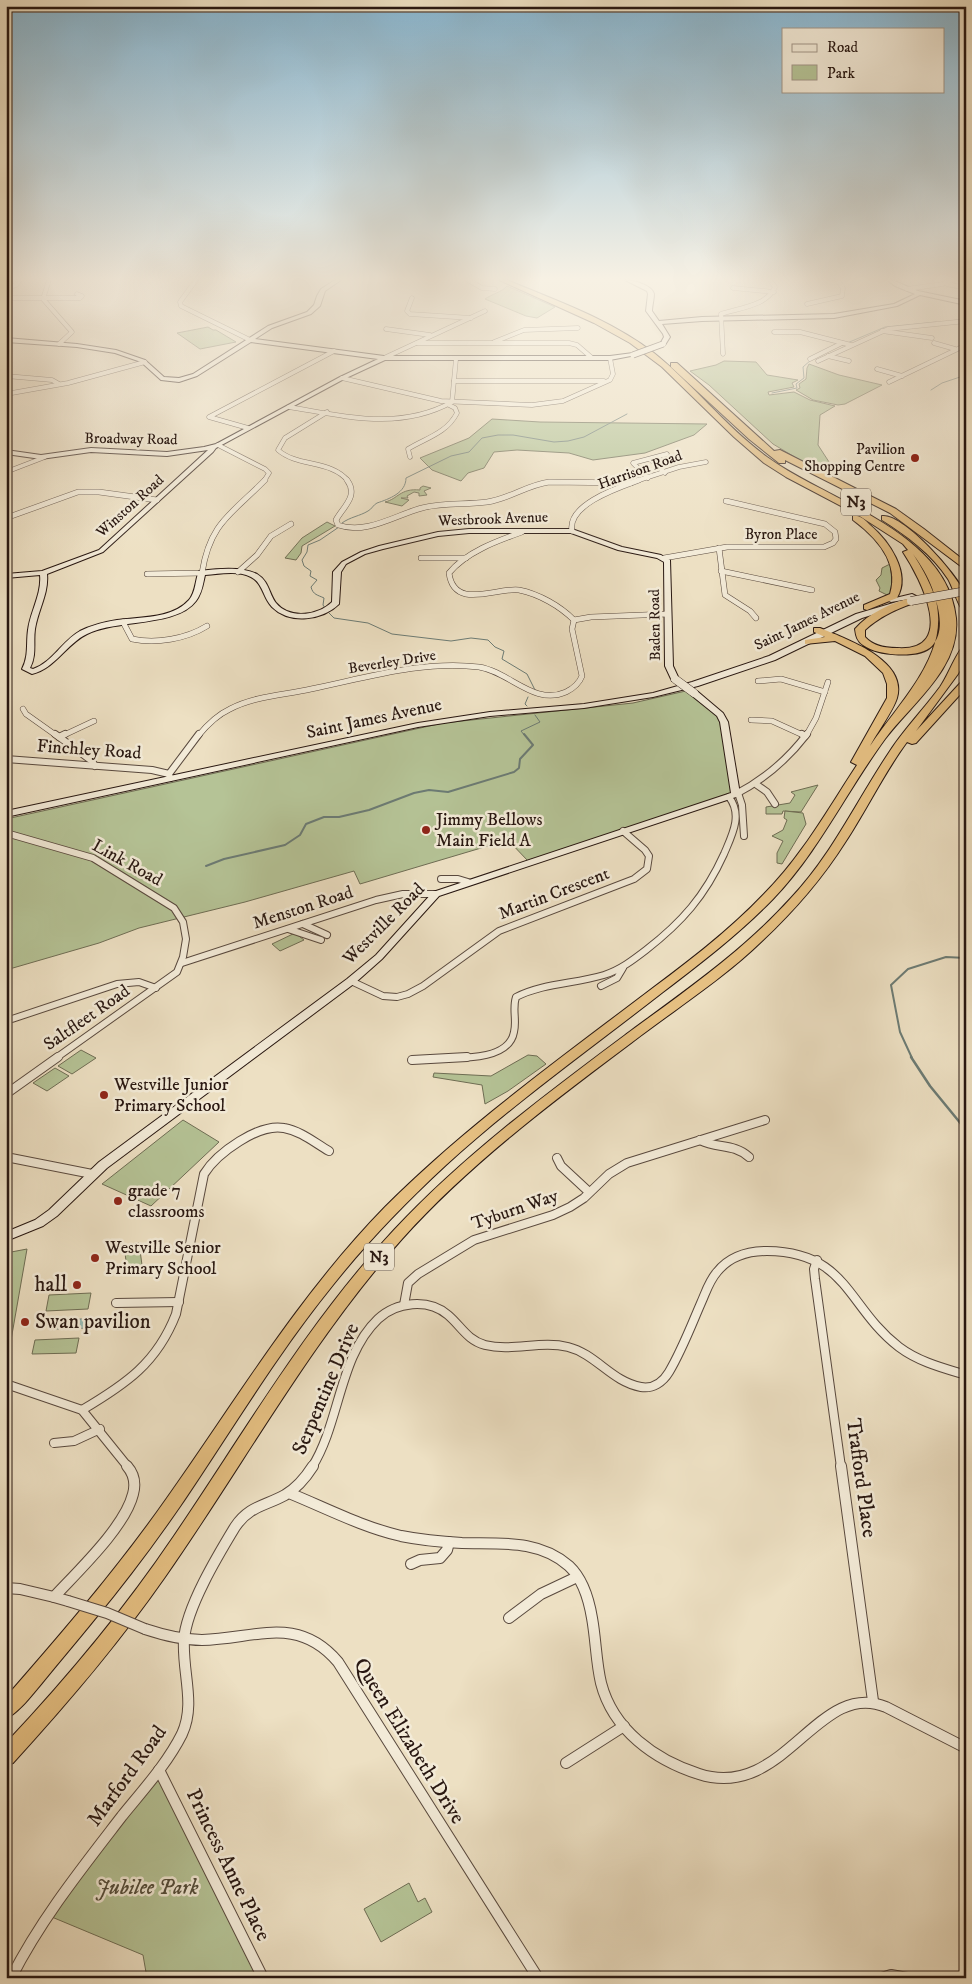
<svg xmlns="http://www.w3.org/2000/svg" width="972" height="1984" font-family="'IM FELL DW Pica',serif">
<style>
.green{fill:#b5c396;stroke:#6e6d54}
.water{fill:#99bdb6;stroke:#6c7b74}
.lines{fill:none;stroke-linecap:round;stroke-linejoin:round}
.stream-far2{stroke:#6c7b74;stroke-width:1}
.stream-far1{stroke:#6c7b74;stroke-width:2}
.stream{stroke:#6c7b74;stroke-width:2.5}
.street-far4-casing{stroke:#59493e;stroke-width:5}
.street-far3-casing{stroke:#59493e;stroke-width:6}
.street-far2-casing{stroke:#59493e;stroke-width:8}
.street-far1-casing{stroke:#59493e;stroke-width:10}
.street-casing{stroke:#59493e;stroke-width:12}
.secondary-casing{stroke:#281711;stroke-width:2}
.highway-casing{stroke:#281711;stroke-width:2}
.street-far4{stroke:#f3ebd8;stroke-width:4}
.street-far3{stroke:#f3ebd8;stroke-width:5}
.street-far2{stroke:#f3ebd8;stroke-width:6}
.street-far1{stroke:#f3ebd8;stroke-width:8}
.street{stroke:#f3ebd8;stroke-width:10}
.secondary{fill:#f3ebd8;fill-rule:evenodd}
.highway{fill:#e6c082;fill-rule:evenodd}
.street-bridge-casing{stroke:#59493e;stroke-width:12;stroke-linecap:butt}
.secondary-bridge-far1-casing{stroke:#281711;stroke-width:7;stroke-linecap:butt}
.secondary-bridge-casing{stroke:#281711;stroke-width:9;stroke-linecap:butt}
.street-bridge{stroke:#f3ebd8;stroke-width:10}
.secondary-bridge-far1{stroke:#f3ebd8;stroke-width:5.5}
.secondary-bridge{stroke:#f3ebd8;stroke-width:8}
.poi-dot{fill:#8f2418;stroke:#f3ebd8;stroke-width:2}
.labels{text-anchor:middle;dominant-baseline:central;stroke-width:5;stroke-linejoin:round;paint-order:stroke}
.far-street-label{font-size:15px;fill:#281711;stroke:#f3ebd8}
.far-poi-label{font-size:15px;fill:#281711;stroke:#f3ebd8;text-anchor:end}
.shield{fill:#f3ebd8;stroke:#65574d;stroke-width:1}
.shield-label{font-size:16px;font-weight:bold;fill:#281711}
.street-label{font-size:18px;fill:#281711;stroke:#f3ebd8}
.poi-label{font-size:18px;fill:#281711;stroke:#f3ebd8;text-anchor:start}
.near-poi-label{font-size:21px;fill:#281711;stroke:#f3ebd8;text-anchor:end}
.near-street-label{font-size:21px;fill:#281711;stroke:#f3ebd8}
.near-park-label{font-size:21px;font-style:italic;fill:#524b39;stroke:#f3ebd8}
</style>
<rect width="100%" height="100%" fill="#ede0c3"/>
<filter id="stains"><feTurbulence type="fractalNoise" baseFrequency=".004" numOctaves="4"/><feColorMatrix values="0 0 0 0 .2 0 0 0 0 .09 0 0 0 0 .02 0 0 0 .5 -.17"/></filter>
<radialGradient id="worn" r=".72"><stop offset=".6" stop-color="#630" stop-opacity="0"/><stop offset="1" stop-color="#630" stop-opacity=".3"/></radialGradient>
<!-- green -->
<g class="green">
<path d="M507 286 555 307 537 318 526 316 485 299C492 294 502 292 507 286Z"/>
<path d="M208 327 213 330H216L236 342 200 349 177 333Z"/>
<path d="M724 361 756 362 767 375 798 380 792 383 794 387 768 392 769 395 794 392 810 400 835 406 820 415 818 445 831 465 803 462 773 444 709 385 690 371 716 365Z"/>
<path d="M809 364 839 375 882 385 845 404 838 405 813 400 796 390 800 388 799 384 806 379 807 368Z"/>
<path d="M492 419 540 422 707 424 694 435 645 453 593 460 569 453 517 450 494 452 484 468 468 473 461 481 432 470 420 458 469 438Z"/>
<path d="M423 486 431 488 424 491 427 495 419 496V493L414 492 407 496 408 498H401L409 500 402 506 385 502C398 499 400 488 420 490V488Z"/>
<path d="M327 522 335 526 302 546 301 553 296 560 285 558 302 538Z"/>
<path d="M890 564 893 590 889 596 879 591 880 588 876 580 881 575 882 568Z"/>
<path d="M690 690 719 715 735 794 528 861 508 840 360 884 354 871 245 902 139 928 99 943 6 970V819L443 723 633 703Z"/>
<path d="M818 785 801 812 783 811 782 814H766V807L790 803 795 795 791 792Z"/>
<path d="M785 811 803 813 806 824 782 864 777 863V853L783 841 772 836 783 830 787 820 784 818Z"/>
<path d="M295 933 304 940 280 951 272 944Z"/>
<path d="M81 1050 96 1058 72 1074 58 1066Z"/>
<path d="M528 1055 537 1056 546 1064 508 1091 485 1104 482 1085 433 1077 434 1073 491 1076Z"/>
<path d="M55 1068 69 1076 47 1091 33 1083Z"/>
<path d="M183 1120 219 1142 151 1206 102 1184Z"/>
<path d="M139 1243 142 1265 127 1268 124 1246Z"/>
<path d="M27 1249 7 1363H6V1253Z"/>
<path d="M91 1293 88 1309 46 1311 49 1295Z"/>
<path d="M79 1338 76 1353 32 1354 35 1340Z"/>
<path d="M159 1770 262 1978H147L143 1955 47 1915Z"/>
<path d="M409 1883 418 1902 425 1898 432 1912 381 1942 364 1909Z"/>
</g>
<!-- water -->
<path class="water" d="M58 1319H89L87 1328 56 1329Z"/>
<g class="lines">
<!-- stream-far2 -->
<g class="stream-far2">
<path d="M833 349 885 327 936 322"/>
<path d="M931 390 942 383 966 375"/>
<path d="M772 393 797 388 796 384 804 378 803 367 811 360"/>
<path d="M342 523C350 517 360 516 368 511 372 509 373 505 377 503 389 499 406 493 406 478L451 456 469 452 482 438 498 435H513L554 442 568 441 584 437 627 414"/>
<path d="M325 608 323 605 324 598C318 595 313 595 311 587L317 580 310 576 311 571 304 566 302 560 307 552 308 545 320 540 339 527"/>
<path d="M329 613 334 618 368 623 392 634 451 641 471 638 488 640 495 647 504 651 502 659 527 674 535 690"/>
<path d="M527 706 525 704 528 697"/>
<path d="M525 736 521 731 540 722 535 715"/>
</g>
<!-- stream-far1 -->
<g class="stream-far1">
<path d="M206 866 224 859 285 845 300 835 306 824 324 817H339L369 810 414 793 429 790 448 792 514 772 519 768 520 759 533 745 524 734"/>
<path d="M912 1058 900 1032 891 985 908 969 946 957 966 958"/>
</g>
<!-- stream -->
<path class="stream" d="M911 1057 930 1086 966 1130"/>
<!-- street-far4 casing -->
<g class="street-far4-casing">
<g id="street-far4">
<path d="M49 280 43 299 72 332 59 344"/>
<path d="M196 280 180 302 181 306 250 340"/>
<path d="M468 280 482 288 495 289"/>
<path d="M947 284 966 288"/>
<path d="M733 288 774 292"/>
<path d="M6 289 16 285 19 281 17 280"/>
<path d="M907 289 943 284 953 280"/>
<path d="M6 298H80L82 296 77 294"/>
<path d="M412 298 407 311 410 314 471 318"/>
<path d="M807 304 842 296 843 288 837 280"/>
<path d="M386 329 430 335"/>
<path d="M882 331 932 338"/>
<path d="M774 332H800L851 345"/>
<path d="M494 342 524 330 578 328"/>
<path d="M417 343H569L577 345 592 358"/>
<path d="M934 343 955 349"/>
<path d="M723 354 721 314C739 308 767 306 775 287L770 280"/>
<path d="M828 356 849 361"/>
<path d="M384 358 485 311"/>
<path d="M810 359 842 343"/>
<path d="M818 361 888 329 966 321"/>
<path d="M877 369 902 376"/>
<path d="M6 376 52 380 59 384"/>
<path d="M342 378 441 401 532 405 563 401 610 380 613 374 610 358"/>
<path d="M454 381H604"/>
<path d="M889 382 966 345"/>
<path d="M6 394 68 383 145 362"/>
<path d="M289 407C345 416 399 431 452 402L456 359"/>
<path d="M327 412 285 438 278 450C297 467 332 460 348 481"/>
<path d="M248 428 209 417 334 351"/>
<path d="M218 445 265 469 269 473 264 481"/>
<path d="M410 457 408 449C426 438 447 433 457 413L455 408 449 405"/>
<path d="M650 459 665 473"/>
<path d="M6 472 45 457"/>
<path d="M648 478 633 463 667 454"/>
<path d="M636 481 679 467 706 462"/>
</g>
</g>
<!-- street-far3 casing -->
<g class="street-far3-casing">
<g id="street-far3">
<path d="M347 480C359 496 343 507 336 520L338 525C367 535 395 515 422 508 443 502 466 505 487 502 509 499 527 485 549 482L631 483"/>
<path d="M6 518 78 492H99L157 500"/>
<path d="M572 531C567 504 620 487 639 480"/>
<path d="M522 532C497 541 466 552 449 573 454 611 497 587 519 590 539 594 560 606 574 620"/>
<path d="M719 548 725 595 750 611 756 618"/>
<path d="M421 558H466"/>
<path d="M664 558 727 547H824L833 543 836 539 835 532 825 524 726 501"/>
<path d="M721 571 812 590"/>
<path d="M238 572 257 555 271 536 291 524"/>
<path d="M147 574 202 573C210 522 232 514 265 480"/>
<path d="M574 620 591 617 668 614"/>
<path d="M123 622 132 639C156 644 186 639 207 626"/>
<path d="M758 681 781 679 825 692"/>
<path d="M23 709 26 714 57 736"/>
<path d="M751 720 772 721 805 736"/>
<path d="M62 736 94 721"/>
<path d="M198 736C207 725 217 715 230 709 255 696 284 695 311 689 365 678 423 660 479 667 510 672 534 706 566 692 574 688 579 684 582 676L572 629 574 620"/>
<path d="M806 736 816 718 828 682"/>
</g>
</g>
<!-- street-far2 casing -->
<g class="street-far2-casing">
<g id="street-far2">
<path d="M55 734 92 761 95 766"/>
<path d="M802 734 805 736"/>
<path d="M59 737 65 734"/>
<path d="M6 759 152 770 169 774"/>
<path d="M170 778 169 774 199 734"/>
<path d="M757 785 767 792 775 804"/>
<path d="M738 793 742 805 744 836"/>
<path d="M736 794C765 779 787 760 807 734"/>
<path d="M6 833 93 858 174 908 183 922 186 939 183 957 177 972 56 1058"/>
<path d="M441 879H458L468 882"/>
<path d="M303 924 327 935"/>
<path d="M288 929 321 940"/>
<path d="M182 963 376 900 403 894H436"/>
<path d="M351 981 383 996 397 997 408 994 423 986 499 931 634 879 647 869 649 856 645 850 623 831"/>
<path d="M601 986 617 978 623 968"/>
<path d="M6 1021 117 984 139 982 156 988"/>
<path d="M442 1058C463 1058 509 1060 514 1032 517 1020 512 1009 516 997 544 983 574 984 604 975 620 970 633 960 646 950 682 922 705 896 724 854 732 835 743 815 729 797"/>
</g>
</g>
<!-- street-far1 casing -->
<g class="street-far1-casing">
<g id="street-far1">
<path d="M412 1060 467 1057"/>
<path d="M6 1094 58 1057"/>
<path d="M700 1140C718 1149 733 1143 749 1157"/>
<path d="M6 1157 92 1174"/>
<path d="M557 1158 561 1166 589 1192"/>
<path d="M817 1260 814 1269 815 1279 841 1467"/>
<path d="M116 1303 179 1302"/>
<path d="M404 1305 408 1283 418 1274 474 1240 553 1215 570 1207 584 1198 609 1174 627 1163 765 1120"/>
<path d="M6 1384 82 1410 128 1467"/>
<path d="M82 1410C126 1384 157 1363 176 1314L204 1174C217 1153 259 1123 284 1128 301 1131 315 1143 329 1151"/>
<path d="M54 1443 74 1441 100 1429"/>
<path d="M312 1467C340 1423 339 1356 378 1319 396 1302 428 1298 448 1315 461 1326 467 1340 485 1345 512 1352 541 1340 568 1347 596 1354 612 1382 641 1387 653 1389 663 1382 669 1372 682 1350 691 1326 701 1303 706 1292 709 1281 717 1272 729 1257 748 1251 767 1251 848 1252 847 1307 899 1347 919 1362 943 1368 966 1375"/>
</g>
</g>
<!-- street casing -->
<g class="street-casing">
<g id="street">
<path d="M841 1466 873 1701"/>
<path d="M289 1493C326 1508 362 1527 401 1536 421 1540 442 1542 462 1543 499 1544 539 1539 569 1566 583 1579 589 1600 592 1618 596 1640 596 1662 601 1683 613 1730 655 1760 699 1774 784 1802 818 1678 886 1707L966 1748"/>
<path d="M411 1564 420 1560 440 1558 447 1550 449 1542"/>
<path d="M6 1588 20 1589 54 1597"/>
<path d="M68 1601 54 1597C77 1572 125 1527 133 1494 136 1483 134 1474 127 1466"/>
<path d="M509 1618 541 1594 577 1577"/>
<path d="M145 1629C163 1635 182 1640 202 1640 255 1639 297 1614 338 1662L538 1978"/>
<path d="M566 1763 624 1726"/>
<path d="M159 1770 263 1978"/>
<path d="M11 1978C41 1919 82 1868 122 1816 143 1790 167 1764 182 1734 196 1704 182 1672 184 1640 186 1608 218 1555 235 1527 249 1506 265 1506 285 1495 297 1488 306 1477 313 1466"/>
<path d="M882 1978 891 1975 907 1978"/>
</g>
</g>
<!-- secondary casing -->
<g class="secondary-casing">
<g id="secondary">
<path d="M335 280H341L325 291 320 306 311 314 272 328 255 339 384 356H610L633 353 636 355 610 360H385L344 379 216 448 213 452 103 552 47 574C49 593 38 610 35 629 33 642 37 655 30 668L33 669C53 662 62 641 80 631 92 625 104 622 117 620 139 617 172 619 189 600 196 592 195 580 199 571 216 569 241 566 257 574 269 581 269 594 276 603 290 620 319 615 332 602L333 572 342 562 361 552 379 546 438 532 469 529H572L622 547 661 555 670 560 673 666 679 679 678 681H672L665 666 664 562 657 558 618 550 571 533H469L438 536 383 549 365 554 346 564 341 572 339 604C323 620 290 625 272 607 263 598 263 583 251 577 237 570 219 574 205 575 203 584 202 593 196 601 177 627 117 619 87 634 66 644 56 668 32 674L22 669C29 656 26 643 28 630 30 612 42 594 40 575L6 578V574L42 571 99 550 208 450 167 456 91 452 41 459 6 454V450L41 455 91 448 167 452 204 447 216 444 340 377 378 359 251 342 197 376 179 382 161 380 141 362 115 353 77 347 6 342V338L77 344 116 350 145 360 164 377 179 378 193 374 268 326 307 312 314 305 317 296 321 289Z"/>
<path d="M625 280C633 280 652 285 654 294 654 299 652 306 652 311L659 321 702 317 834 314 894 304 915 294 895 286 887 280H892L918 291 966 301V305L920 295 897 306 834 318 702 321 662 324 670 337 665 345 663 346 660 344 664 337 663 334 646 311 648 294 647 291Z"/>
<path d="M912 594 916 596 915 598 891 602 887 600Z"/>
<path d="M900 601 904 603 903 605 862 618 775 660 698 686 653 697 584 708 490 716 418 727 6 817V811L418 723 490 712 584 704 653 693 692 682 769 656 856 614Z"/>
<path d="M691 691H697L723 713 728 722 740 794 739 796 439 896 382 959 355 983 107 1168 57 1216 43 1226 6 1241V1232L35 1220 49 1210 99 1162 347 979 376 955 433 892 731 793 720 722 717 716 691 695Z"/>
<path d="M6 829 13 834 12 836H6Z"/>
</g>
</g>
<!-- highway casing -->
<g class="highway-casing">
<g id="highway">
<path d="M499 280H507C557 301 610 319 654 353 694 385 726 427 767 457 827 501 947 531 956 618 961 668 912 703 885 739 846 792 819 851 773 899 740 933 701 963 663 992 590 1049 514 1103 446 1165 406 1202 367 1242 333 1285 277 1354 231 1431 181 1505 154 1544 125 1583 94 1620 77 1641 59 1662 42 1683 31 1696 20 1711 6 1719V1697C62 1633 118 1568 167 1498 237 1399 299 1295 385 1207 462 1130 550 1066 637 1000 681 967 726 934 764 894 802 856 828 809 857 765L851 762 887 698V684L883 673 865 656 835 641 805 644V640L825 637 814 632V628H820C846 639 908 660 897 698 893 711 877 733 870 746 915 681 972 634 913 554 927 575 953 623 932 646 920 659 877 656 863 645 857 641 856 636 855 629 869 613 891 603 911 598L914 599V603C896 609 879 617 865 630V637C873 646 885 648 897 648 958 652 921 579 903 552L908 550 903 544 858 515 786 477 764 463 734 437 662 367 630 343 594 323Z"/>
<path d="M671 363H677L774 451 780 450 896 509 924 529 966 562V570L890 513 785 460V463H779L749 439 671 367Z"/>
<path d="M853 516C860 515 865 520 870 525 888 540 912 573 897 598L867 610 864 609V605L890 594C900 563 876 537 853 520Z"/>
<path d="M882 516C903 513 957 574 965 594 967 599 966 607 966 613 959 610 953 587 948 579 932 554 907 536 882 520Z"/>
<path d="M966 643V659L958 674 916 731 963 680 966 679V688L916 743 912 744 907 742C884 773 867 809 846 841 822 879 794 911 762 941 726 976 683 1004 643 1034 559 1097 472 1161 402 1239 310 1342 244 1464 165 1577 119 1643 67 1704 13 1763L6 1766V1743C67 1678 124 1610 174 1536 244 1433 308 1322 394 1230 465 1154 549 1092 632 1030 688 989 744 950 791 898 832 855 857 800 890 751 905 728 924 709 940 687 949 674 956 652 966 643Z"/>
</g>
</g>
<!-- street-far4 -->
<use href="#street-far4" class="street-far4"/>
<!-- street-far3 -->
<use href="#street-far3" class="street-far3"/>
<!-- street-far2 -->
<use href="#street-far2" class="street-far2"/>
<!-- street-far1 -->
<use href="#street-far1" class="street-far1"/>
<!-- street -->
<use href="#street" class="street"/>
<!-- secondary -->
<use href="#secondary" class="secondary"/>
<!-- highway -->
<use href="#highway" class="highway"/>
<!-- street-bridge casing -->
<g class="street-bridge-casing">
<path id="street-bridge" d="M68 1601 107 1613 145 1629"/>
</g>
<!-- secondary-bridge-far1 casing -->
<g class="secondary-bridge-far1-casing">
<path id="secondary-bridge-far1" d="M633 355 663 344"/>
</g>
<!-- secondary-bridge casing -->
<g class="secondary-bridge-casing">
<g id="secondary-bridge">
<path d="M911 601 966 591"/>
<path d="M675 679 694 693"/>
</g>
</g>
<!-- street-bridge -->
<use href="#street-bridge" class="street-bridge"/>
<!-- secondary-bridge-far1 -->
<use href="#secondary-bridge-far1" class="secondary-bridge-far1"/>
<!-- secondary-bridge -->
<use href="#secondary-bridge" class="secondary-bridge"/>
</g>
<!-- sky -->
<linearGradient id="sky" x2="0" y2="1"><stop stop-color="#88b8d4"/><stop offset="0.5" stop-color="#f7f1e4"/><stop offset="1" stop-color="#f7f1e4" stop-opacity="0"/></linearGradient>
<rect width="972" height="558" fill="url(#sky)"/>
<!-- markers -->
<g class="poi-dot">
<circle cx="915" cy="458" r="5"/>
<circle cx="426" cy="830" r="5"/>
<circle cx="104" cy="1095" r="5"/>
<circle cx="118" cy="1201" r="5"/>
<circle cx="95" cy="1258" r="5"/>
<circle cx="77" cy="1285" r="5"/>
<circle cx="25" cy="1322" r="5"/>
</g>
<g class="labels">
<!-- far-street labels -->
<g class="far-street-label">
<text transform="translate(131 439) rotate(1)">Broadway Road</text>
<text transform="translate(640 470) rotate(-20)">Harrison Road</text>
<text transform="translate(130 506) rotate(-42)">Winston Road</text>
<text transform="translate(493 519) rotate(-2)">Westbrook Avenue</text>
<text x="781" y="534">Byron Place</text>
<text transform="translate(807 621) rotate(-26)">Saint James Avenue</text>
<text transform="translate(655 625) rotate(-91)">Baden Road</text>
<text transform="translate(392 662) rotate(-9)">Beverley Drive</text>
</g>
<!-- far-poi labels -->
<g class="far-poi-label">
<text x="905" y="449">Pavilion<tspan x="905" dy="17">Shopping Centre</tspan></text>
</g>
<!-- shield labels -->
<g class="shield">
<rect x="841" y="488.5" width="30" height="27" rx="4"/>
<rect x="364" y="1243.5" width="30" height="27" rx="4"/>
</g>
<g class="shield-label">
<text x="856" y="502">N3</text>
<text x="379" y="1257">N3</text>
</g>
<!-- street labels -->
<g class="street-label">
<text transform="translate(374 719) rotate(-12)">Saint James Avenue</text>
<text transform="translate(89 750) rotate(4)">Finchley Road</text>
<text transform="translate(127 863) rotate(29)">Link Road</text>
<text transform="translate(554 894) rotate(-21)">Martin Crescent</text>
<text transform="translate(303 908) rotate(-18)">Menston Road</text>
<text transform="translate(384 924) rotate(-45)">Westville Road</text>
<text transform="translate(87 1018) rotate(-35)">Saltfleet Road</text>
<text transform="translate(515 1210) rotate(-19)">Tyburn Way</text>
</g>
<!-- poi labels -->
<g class="poi-label">
<text x="436" y="820">Jimmy Bellows<tspan x="436" dy="21">Main Field A</tspan></text>
<text x="114" y="1085">Westville Junior<tspan x="114" dy="21">Primary School</tspan></text>
<text x="128" y="1191">grade 7<tspan x="128" dy="21">classrooms</tspan></text>
<text x="105" y="1248">Westville Senior<tspan x="105" dy="21">Primary School</tspan></text>
</g>
<!-- near-poi labels -->
<g class="near-poi-label">
<text x="67" y="1285">hall</text>
<text x="35" y="1322" text-anchor="start">Swan pavilion</text>
</g>
<!-- near-street labels -->
<g class="near-street-label">
<text transform="translate(326 1389) rotate(-67)">Serpentine Drive</text>
<text transform="translate(861 1478) rotate(82)">Trafford Place</text>
<text transform="translate(409 1741) rotate(58)">Queen Elizabeth Drive</text>
<text transform="translate(127 1776) rotate(-54)">Marford Road</text>
<text transform="translate(228 1865) rotate(64)">Princess Anne Place</text>
</g>
<!-- near-park labels -->
<g class="near-park-label">
<text x="147" y="1888">Jubilee Park</text>
</g>
</g>
<!-- margin -->
<rect width="972" height="1984" fill="none" stroke="#ede0c3" stroke-width="25"/>
<rect x="8" y="8" width="957" height="1969" fill="none" stroke="#281711" stroke-width="2.5"/>
<rect x="12" y="12" width="947" height="1959" fill="none" stroke="#281711"/>
<!-- legend -->
<rect x="782" y="28" width="162" height="65" fill="#f3ebd8" stroke="#a29688"/>
<rect x="792" y="44" width="25" height="8" fill="#f3ebd8" stroke="#a29688"/>
<text x="827" y="52" font-size="15" fill="#281711">Road</text>
<rect x="792" y="65" width="25" height="15" fill="#b5c396" stroke="#a29688"/>
<text x="827" y="78" font-size="15" fill="#281711">Park</text>
<rect width="100%" height="100%" filter="url(#stains)"/>
<rect width="100%" height="100%" fill="url(#worn)"/>
</svg>
